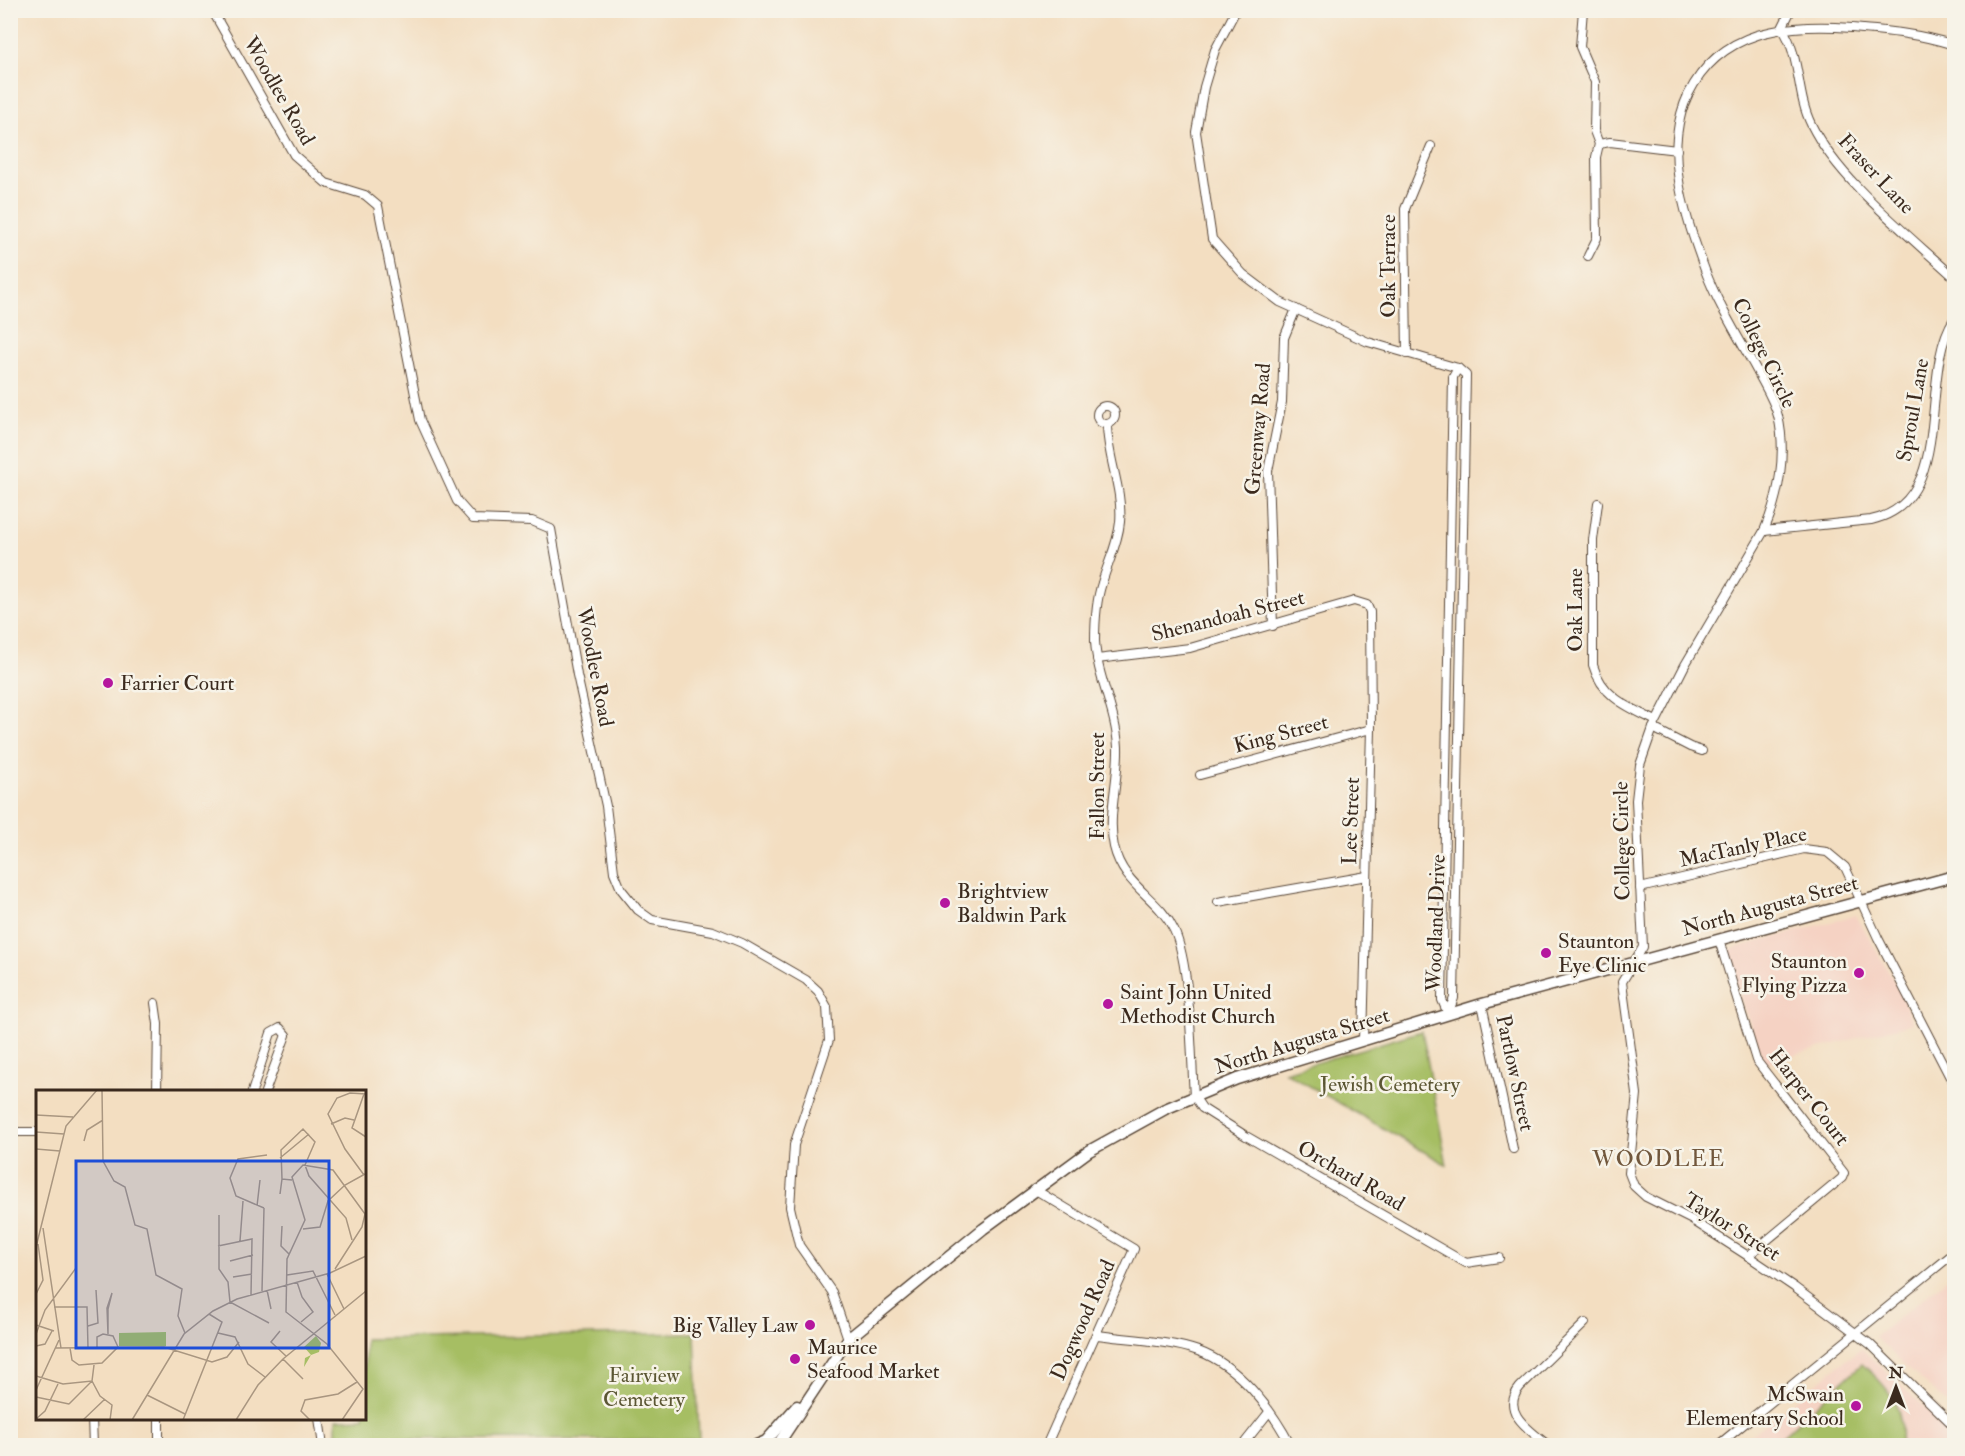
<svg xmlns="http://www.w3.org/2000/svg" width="1965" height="1456" font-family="'IM FELL Double Pica',serif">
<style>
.built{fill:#f5d2c3}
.green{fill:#a6be64;stroke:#707441;stroke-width:1.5}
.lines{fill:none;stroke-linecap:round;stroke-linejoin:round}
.minor-casing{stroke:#574536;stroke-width:10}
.major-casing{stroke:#574536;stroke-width:13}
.minor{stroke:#fff;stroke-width:8}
.major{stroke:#fff;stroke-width:10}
.poi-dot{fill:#b5179e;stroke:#f7f3e8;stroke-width:2}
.labels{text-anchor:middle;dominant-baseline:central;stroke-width:5;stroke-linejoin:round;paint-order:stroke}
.street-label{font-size:21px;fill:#3b2a1e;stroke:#f7f3e8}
.poi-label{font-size:21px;fill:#3b2a1e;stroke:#f7f3e8;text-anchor:start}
.park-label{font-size:21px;fill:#5b5633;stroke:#f7f3e8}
.neighbourhood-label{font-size:22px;letter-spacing:1.5px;fill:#71573c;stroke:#f7f3e8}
.inset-road{fill:none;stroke:#a99680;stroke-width:1.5}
.view{fill:#1d4ed8;fill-opacity:0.15;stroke:#1d4ed8;stroke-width:3}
.inset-edge{fill:none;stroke:#3b2a1e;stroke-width:3}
</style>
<rect width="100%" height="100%" fill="#f7f3e8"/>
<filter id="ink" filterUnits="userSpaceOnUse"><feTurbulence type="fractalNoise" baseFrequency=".0167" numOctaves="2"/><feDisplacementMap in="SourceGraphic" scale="12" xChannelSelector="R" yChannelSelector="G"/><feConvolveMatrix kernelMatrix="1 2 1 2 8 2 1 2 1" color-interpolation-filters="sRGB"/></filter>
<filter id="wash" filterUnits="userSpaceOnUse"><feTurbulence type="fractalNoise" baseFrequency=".008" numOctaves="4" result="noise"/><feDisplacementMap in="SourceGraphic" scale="24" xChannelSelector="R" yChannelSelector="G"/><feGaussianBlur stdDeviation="1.35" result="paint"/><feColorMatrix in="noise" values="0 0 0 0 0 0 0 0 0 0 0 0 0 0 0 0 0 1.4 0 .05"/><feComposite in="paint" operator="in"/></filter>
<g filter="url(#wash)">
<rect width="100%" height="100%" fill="#f3dec1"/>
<!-- built -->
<g class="built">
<path d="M1856 915 1899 990 1913 1023 1764 1063 1724 951Z"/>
<path d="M1954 1273V1410L1875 1337Z"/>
<path d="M1861 1348 1954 1435V1446H1737Z"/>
</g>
<!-- green -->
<g class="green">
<path d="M1422 1031 1447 1165 1285 1072Z"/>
<path d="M695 1333 699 1440 336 1439V1419L364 1418 365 1339Z"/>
<path d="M1862 1364C1891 1389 1904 1407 1901 1445H1775L1774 1444Z"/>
</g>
</g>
<g filter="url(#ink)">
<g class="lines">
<!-- minor casing -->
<g class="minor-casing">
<g id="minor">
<path d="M212 10 294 155 326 183 365 195 378 206 420 420 457 501 473 519 532 521 551 529 577 675 606 806 614 872 621 889 638 910 652 920 713 931 742 943 806 980 818 991 827 1007 829 1040 794 1145 790 1207 799 1245 832 1292 848 1339"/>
<path d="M1236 10 1215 50 1204 87 1196 132 1212 239 1243 274 1280 302 1368 342 1458 368 1466 375 1454 998 1448 1014"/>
<path d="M1583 10 1580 47 1595 82 1594 131 1599 144"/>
<path d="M1791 10 1782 28C1801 56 1796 94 1811 124 1838 180 1909 235 1954 277"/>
<path d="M1954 45C1920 34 1888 31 1852 28 1787 23 1720 29 1688 95 1677 118 1674 148 1678 174 1682 207 1694 240 1705 270 1718 305 1739 338 1757 371 1764 385 1774 400 1778 416 1787 454 1779 496 1764 531L1685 665 1653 728 1640 765 1636 800 1643 947 1622 982 1637 1094 1629 1173 1634 1186 1646 1197 1692 1220 1748 1256 1794 1287 1870 1344 1954 1426"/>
<path d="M1588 256 1597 238 1596 157 1599 144 1610 142 1677 150"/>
<path d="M1407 354 1405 209 1431 146"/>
<circle cx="1106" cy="415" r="9"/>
<path d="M1107 424C1107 458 1123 488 1120 522 1118 544 1108 562 1102 583 1096 601 1095 622 1095 641 1097 678 1116 710 1118 747 1119 780 1107 815 1114 847 1123 886 1159 898 1174 930 1191 966 1191 1054 1194 1096L1202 1108 1246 1136 1466 1263 1499 1258"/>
<path d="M1598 503 1593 540V665C1602 697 1628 707 1656 721"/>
<path d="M1764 531 1871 520C1958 501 1917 375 1954 319"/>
<path d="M1273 626 1268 471 1282 402 1284 338 1296 309"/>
<path d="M1097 659 1190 648 1354 601 1367 605 1370 612 1371 729 1363 1041"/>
<path d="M1653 728 1690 747 1702 751"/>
<path d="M1200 775 1371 729"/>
<path d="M1950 877 1954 888"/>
<path d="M1640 888 1804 849 1827 852 1845 867 1878 938 1954 1085"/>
<path d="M1218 902 1367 876"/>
<path d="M1719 940 1756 1060 1844 1173 1842 1178 1748 1256"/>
<path d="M155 1003 158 1024 157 1092"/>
<path d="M1482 1004 1513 1149"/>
<path d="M1448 1014 1442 1000 1453 377 1458 368"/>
<path d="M252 1092 271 1033 280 1028 286 1035 265 1092"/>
<path d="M10 1132H38"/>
<path d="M1034 1189 1134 1249 1046 1446"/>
<path d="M1097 1335C1125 1339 1172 1341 1198 1351 1239 1366 1271 1408 1291 1446"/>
<path d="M92 1418 93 1446"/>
<path d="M319 1418 323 1446"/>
<path d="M159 1446V1418"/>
<path d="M1242 1446 1269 1412"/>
<path d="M1549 1446C1531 1431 1499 1412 1520 1387L1585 1323"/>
<path d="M1717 1446 1954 1253"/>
</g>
</g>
<!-- major casing -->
<g class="major-casing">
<g id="major">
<path d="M754 1446 766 1441 797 1406"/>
<path d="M777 1446 848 1339 983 1229 1089 1151 1165 1109 1237 1079 1482 1004 1954 876"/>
</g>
</g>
<!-- minor -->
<use href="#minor" class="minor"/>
<!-- major -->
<use href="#major" class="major"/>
</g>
</g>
<!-- markers -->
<g class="poi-dot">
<circle cx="108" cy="683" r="6"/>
<circle cx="945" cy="903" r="6"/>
<circle cx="1546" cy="953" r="6"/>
<circle cx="1859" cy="973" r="6"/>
<circle cx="1108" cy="1004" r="6"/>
<circle cx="810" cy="1325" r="6"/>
<circle cx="795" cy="1359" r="6"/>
<circle cx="1856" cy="1406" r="6"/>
</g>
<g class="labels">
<!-- street labels -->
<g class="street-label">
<text transform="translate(279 91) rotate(60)">Woodlee Road</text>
<text transform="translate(1876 174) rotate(47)">Fraser Lane</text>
<text transform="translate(1388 266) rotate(-90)">Oak Terrace</text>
<text transform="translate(1764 353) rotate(64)">College Circle</text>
<text transform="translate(1913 410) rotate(-80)">Sproul Lane</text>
<text transform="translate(1258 429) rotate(-85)">Greenway Road</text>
<text transform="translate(1575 610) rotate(-90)">Oak Lane</text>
<text transform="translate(1228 616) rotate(-14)">Shenandoah Street</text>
<text transform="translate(595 667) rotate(79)">Woodlee Road</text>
<text transform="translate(1281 734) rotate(-15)">King Street</text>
<text transform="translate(1097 786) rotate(-90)">Fallon Street</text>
<text transform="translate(1351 821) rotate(-88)">Lee Street</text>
<text transform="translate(1622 841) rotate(-91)">College Circle</text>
<text transform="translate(1743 847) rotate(-12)">MacTanly Place</text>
<text transform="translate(1770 906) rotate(-15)">North Augusta Street</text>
<text transform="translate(1436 923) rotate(-88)">Woodland Drive</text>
<text transform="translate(1302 1041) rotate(-17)">North Augusta Street</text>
<text transform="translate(1515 1073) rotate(78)">Partlow Street</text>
<text transform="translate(1809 1097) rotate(52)">Harper Court</text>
<text transform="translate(1351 1176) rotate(30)">Orchard Road</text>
<text transform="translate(1732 1227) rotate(32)">Taylor Street</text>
<text transform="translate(1083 1320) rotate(-66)">Dogwood Road</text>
</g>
<!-- poi labels -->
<g class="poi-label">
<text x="120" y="683">Farrier Court</text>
<text x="957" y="891">Brightview<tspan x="957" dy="24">Baldwin Park</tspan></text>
<text x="1558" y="941">Staunton<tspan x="1558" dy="24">Eye Clinic</tspan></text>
<text x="1847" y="961" text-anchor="end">Staunton<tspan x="1847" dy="24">Flying Pizza</tspan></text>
<text x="1120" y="992">Saint John United<tspan x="1120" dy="24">Methodist Church</tspan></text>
<text x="798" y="1325" text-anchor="end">Big Valley Law</text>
<text x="807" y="1347">Maurice<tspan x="807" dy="24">Seafood Market</tspan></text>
<text x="1844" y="1394" text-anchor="end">McSwain<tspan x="1844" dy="24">Elementary School</tspan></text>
</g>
<!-- park labels -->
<g class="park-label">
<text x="1390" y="1084">Jewish Cemetery</text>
<text x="644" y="1375">Fairview<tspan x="644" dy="24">Cemetery</tspan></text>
</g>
<!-- neighbourhood labels -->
<g class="neighbourhood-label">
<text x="1659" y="1159">WOODLEE</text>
</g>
</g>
<!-- overview -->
<g transform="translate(36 1090)">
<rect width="330" height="330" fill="#f3dec1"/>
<path d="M130 242V256H83V243ZM280 246 285 253 283 262 275 265 268 277 269 268 275 265 268 257Z" fill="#a6be64"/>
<path class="inset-road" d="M66 0 67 71 78 91 89 97 99 135 111 139 120 185 146 199 142 226 149 243M328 4 316 38 330 47M0 25 37 27M295 34 309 28 318 30M0 42 28 44M48 51 51 40 67 30M0 59 24 61M244 68 273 44M328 85 309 59 292 24 301 8 314 3 330 4M246 89 245 60 267 39 279 52 269 75 273 86 310 128 316 150M244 104 246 89 256 90M221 116 224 90M228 118 200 106 194 88 202 69 231 65M183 125V179L192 192 194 212 233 233M246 136 245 156 253 164M7 138 25 258M267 139 284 137 292 111 309 95 329 84M204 151 207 111M182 156 216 149 215 205M0 157 30 36 61 0M194 171 217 165M299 179 326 137 329 124 297 80 267 75 256 87 269 130 251 169 250 222 291 254 327 299 306 330M291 184 308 219M251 185 277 181 299 225M197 187 216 184M261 192 266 207 277 222 265 232M231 200 235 219M226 201 228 118M76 203 72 219V244L71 218ZM0 204 7 190 2 154M18 217H51L52 258M0 235 18 241M52 236 62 233 60 200M244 241 235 252 250 266M182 243 199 247 212 274 229 287M0 244 9 220 40 178M0 256 9 254 16 241M20 258 128 257 176 272 191 267 203 252M34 258 36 270 43 275 66 273 82 257 77 246 67 244 61 247V258M247 269 267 289M0 286 27 294 56 291 64 306 76 315 74 330M0 300 23 250M111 305 149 324M0 307 33 314M33 314 56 291 58 275M0 329 9 321 22 294M47 330 69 309M96 330 148 244 177 221 201 209 294 183 330 166M147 330 186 232 173 224M200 330 222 295 247 269 330 201M274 330 265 321 269 310 302 304 321 292"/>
<path class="view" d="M40 71H293V258H40Z"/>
<rect width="330" height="330" class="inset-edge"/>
</g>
<!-- margin -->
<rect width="1965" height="1456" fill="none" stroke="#f7f3e8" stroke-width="36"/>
<!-- north arrow -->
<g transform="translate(1896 1387)" stroke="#f7f3e8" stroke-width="4.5" paint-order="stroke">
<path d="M0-4.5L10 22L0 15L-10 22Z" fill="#3b2a1e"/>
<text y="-9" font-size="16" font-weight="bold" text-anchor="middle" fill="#3b2a1e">N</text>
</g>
</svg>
